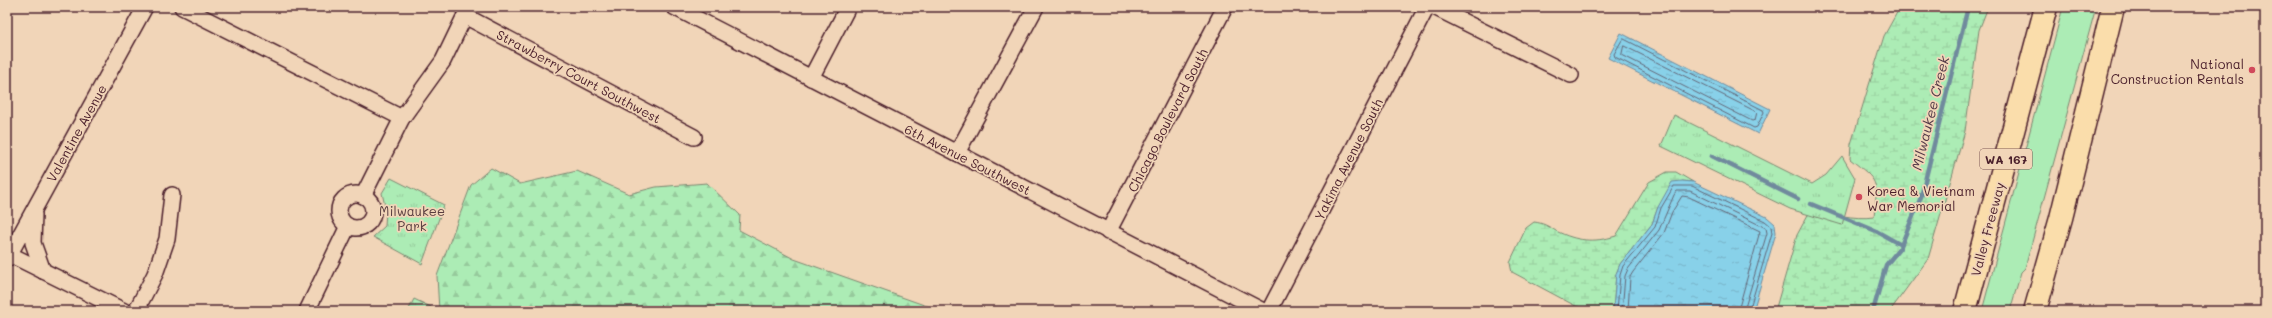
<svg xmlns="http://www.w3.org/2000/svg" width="2272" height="318" font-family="Mali,sans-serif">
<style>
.grass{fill:#acecb5;stroke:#7b8670}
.forest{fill:url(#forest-firs);stroke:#7b8670}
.wetland{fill:url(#wetland-marsh);stroke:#7b8670}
.park{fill:url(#park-tufts);stroke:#7b8670}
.water{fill:url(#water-ripples);stroke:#6f8a9d}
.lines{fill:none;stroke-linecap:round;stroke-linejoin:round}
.shore{stroke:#636677;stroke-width:1}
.stream{stroke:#6f8a9d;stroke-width:4.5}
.minor-casing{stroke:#4a1f2b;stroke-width:18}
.highway-casing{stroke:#4a1f2b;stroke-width:25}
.minor{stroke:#f1d5b8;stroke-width:15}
.highway{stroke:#faddab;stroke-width:22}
.poi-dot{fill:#d1495b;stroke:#f1d5b8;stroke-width:1.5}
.labels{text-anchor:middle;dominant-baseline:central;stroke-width:3.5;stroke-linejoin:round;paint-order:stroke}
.shield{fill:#f1d5b8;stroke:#7c5655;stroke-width:1}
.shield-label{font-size:12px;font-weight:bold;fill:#4a1f2b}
.poi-label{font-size:13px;fill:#4a1f2b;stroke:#f1d5b8;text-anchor:end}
.street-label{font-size:13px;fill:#4a1f2b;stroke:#f1d5b8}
.park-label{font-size:13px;fill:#593e40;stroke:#f1d5b8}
.water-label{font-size:14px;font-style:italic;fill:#533a48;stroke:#f1d5b8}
</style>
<defs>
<pattern id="forest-firs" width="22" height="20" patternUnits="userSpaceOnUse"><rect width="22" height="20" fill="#acecb5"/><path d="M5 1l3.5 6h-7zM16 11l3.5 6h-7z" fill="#96ca9c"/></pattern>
<pattern id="wetland-marsh" width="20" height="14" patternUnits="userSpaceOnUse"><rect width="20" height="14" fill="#acecb5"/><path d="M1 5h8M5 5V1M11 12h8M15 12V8" fill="none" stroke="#96ca9c"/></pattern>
<pattern id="park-tufts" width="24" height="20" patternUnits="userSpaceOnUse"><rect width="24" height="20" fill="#acecb5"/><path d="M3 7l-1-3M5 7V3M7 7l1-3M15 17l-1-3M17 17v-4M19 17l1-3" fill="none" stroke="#96ca9c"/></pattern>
<pattern id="water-ripples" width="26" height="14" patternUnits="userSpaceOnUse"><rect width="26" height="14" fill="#88d1e9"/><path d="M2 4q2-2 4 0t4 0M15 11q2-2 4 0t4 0" fill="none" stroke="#77b3c8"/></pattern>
</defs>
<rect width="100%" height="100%" fill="#f1d5b8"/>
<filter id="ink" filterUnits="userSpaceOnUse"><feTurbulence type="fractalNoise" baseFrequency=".025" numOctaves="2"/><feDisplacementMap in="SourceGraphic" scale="8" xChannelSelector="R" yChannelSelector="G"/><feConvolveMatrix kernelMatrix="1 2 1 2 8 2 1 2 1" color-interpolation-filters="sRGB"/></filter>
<g filter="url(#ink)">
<!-- grass -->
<path class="grass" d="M2063 7H2096L2025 268 2021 272 2010 311H1982Z"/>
<!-- forest -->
<path class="forest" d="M491 168 520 184 577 171 629 194 656 187 707 183 740 215 739 230 794 259 941 311H439L437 276 471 185Z"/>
<!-- wetland -->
<g class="wetland">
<path d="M1900 7H1988L1979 30 1965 131 1928 259 1890 311H1775L1797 235 1810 211C1832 213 1853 220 1874 217 1878 180 1879 182 1850 159L1851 144 1884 36Z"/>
<path d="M1667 172H1676L1693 182 1682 181 1658 207 1652 224 1620 264 1616 274 1613 311H1585L1512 272 1510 262 1526 228 1534 222C1543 223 1548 226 1556 231 1577 241 1593 243 1616 236L1649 182Z"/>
</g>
<!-- park -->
<g class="park">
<path d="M1674 115 1812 184 1826 175 1842 156 1855 178 1842 225 1790 209 1661 146Z"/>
<path d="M391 178 444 205 422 264 373 237 385 226 386 210 382 193Z"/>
<path d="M414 299 431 307 432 311H408Z"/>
</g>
<!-- water -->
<g class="water">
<path d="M1621 33 1770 109 1758 134 1608 58Z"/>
<path d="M1682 181 1693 182 1767 217 1775 224 1776 233 1753 311H1613L1616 274 1620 264 1652 224 1658 207 1672 182Z"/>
</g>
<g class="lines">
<!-- shore -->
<g class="shore">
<path d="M1624 39 1763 110 1764 112 1757 127 1754 128 1615 57 1614 54 1622 40Z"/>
<path d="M1624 46 1757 112 1755 120 1752 121 1622 55Z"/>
<path d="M1617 311 1620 275 1623 266 1655 227 1661 208 1674 186H1692L1765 221 1771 226 1772 233 1749 311"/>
<path d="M1622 311 1625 276 1628 269 1659 230 1674 195 1677 191H1690L1766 228 1767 233 1744 311"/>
<path d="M1628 311 1630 277 1633 272 1664 233 1672 212 1682 196 1689 197 1760 231 1738 311"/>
</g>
<!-- stream -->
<g class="stream">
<path d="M1712 156 1798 199"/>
<path d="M1811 204 1876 231 1901 245"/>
<path d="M1873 311 1886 265 1900 248 1921 197 1968 7"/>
</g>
<!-- minor casing -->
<g class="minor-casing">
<g id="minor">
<path d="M182 7 402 118"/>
<path d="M674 7 1263 311"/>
<path d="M1434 7 1571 75"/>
<path d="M465 16 694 137"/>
<path d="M811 78 848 7"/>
<path d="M957 153 1036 7"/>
<circle cx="356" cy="211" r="17"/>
<path d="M363 196 402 118 443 61 469 7"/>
<path d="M34 214 33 243 43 271"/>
<path d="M1108 232 1225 7"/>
<path d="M7 253 124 311"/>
<path d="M7 259 145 7"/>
<path d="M136 311 155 274 167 239 172 195"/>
<path d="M307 311 348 226"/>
<path d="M1269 311 1427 7"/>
</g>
</g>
<!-- highway casing -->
<g class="highway-casing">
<g id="highway">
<path d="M1965 311 2046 7"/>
<path d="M2035 311 2061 218 2113 7"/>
</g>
</g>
<!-- minor -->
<use href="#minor" class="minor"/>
<!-- highway -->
<use href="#highway" class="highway"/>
</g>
</g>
<!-- markers -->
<g class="poi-dot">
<circle cx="2252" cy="70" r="4"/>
<circle cx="1859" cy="197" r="4"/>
</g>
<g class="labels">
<!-- shield labels -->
<rect class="shield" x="1980" y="149" width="52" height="20" rx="3"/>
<g class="shield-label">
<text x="2006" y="159">WA 167</text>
</g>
<!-- poi labels -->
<g class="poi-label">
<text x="2244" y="63">National<tspan x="2244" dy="15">Construction Rentals</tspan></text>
<text x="1867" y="190" text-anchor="start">Korea &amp; Vietnam<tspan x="1867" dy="15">War Memorial</tspan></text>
</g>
<!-- street labels -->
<g class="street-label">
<text transform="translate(579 76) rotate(28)">Strawberry Court Southwest</text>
<text transform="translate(1167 120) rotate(-63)">Chicago Boulevard South</text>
<text transform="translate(76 133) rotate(-61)">Valentine Avenue</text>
<text transform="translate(968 159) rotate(27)">6th Avenue Southwest</text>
<text transform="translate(1348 159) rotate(-63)">Yakima Avenue South</text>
<text transform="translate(1987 229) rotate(-75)">Valley Freeway</text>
</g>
<!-- park labels -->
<g class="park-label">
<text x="412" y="210">Milwaukee<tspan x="412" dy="15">Park</tspan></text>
</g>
<!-- water labels -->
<g class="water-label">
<text transform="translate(1930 113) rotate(-76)">Milwaukee Creek</text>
</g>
</g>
<!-- margin -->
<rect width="2272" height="318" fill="none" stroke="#f1d5b8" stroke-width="24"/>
<rect x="12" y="12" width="2248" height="294" fill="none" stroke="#4a1f2b" stroke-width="1.5" filter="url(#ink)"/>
</svg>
